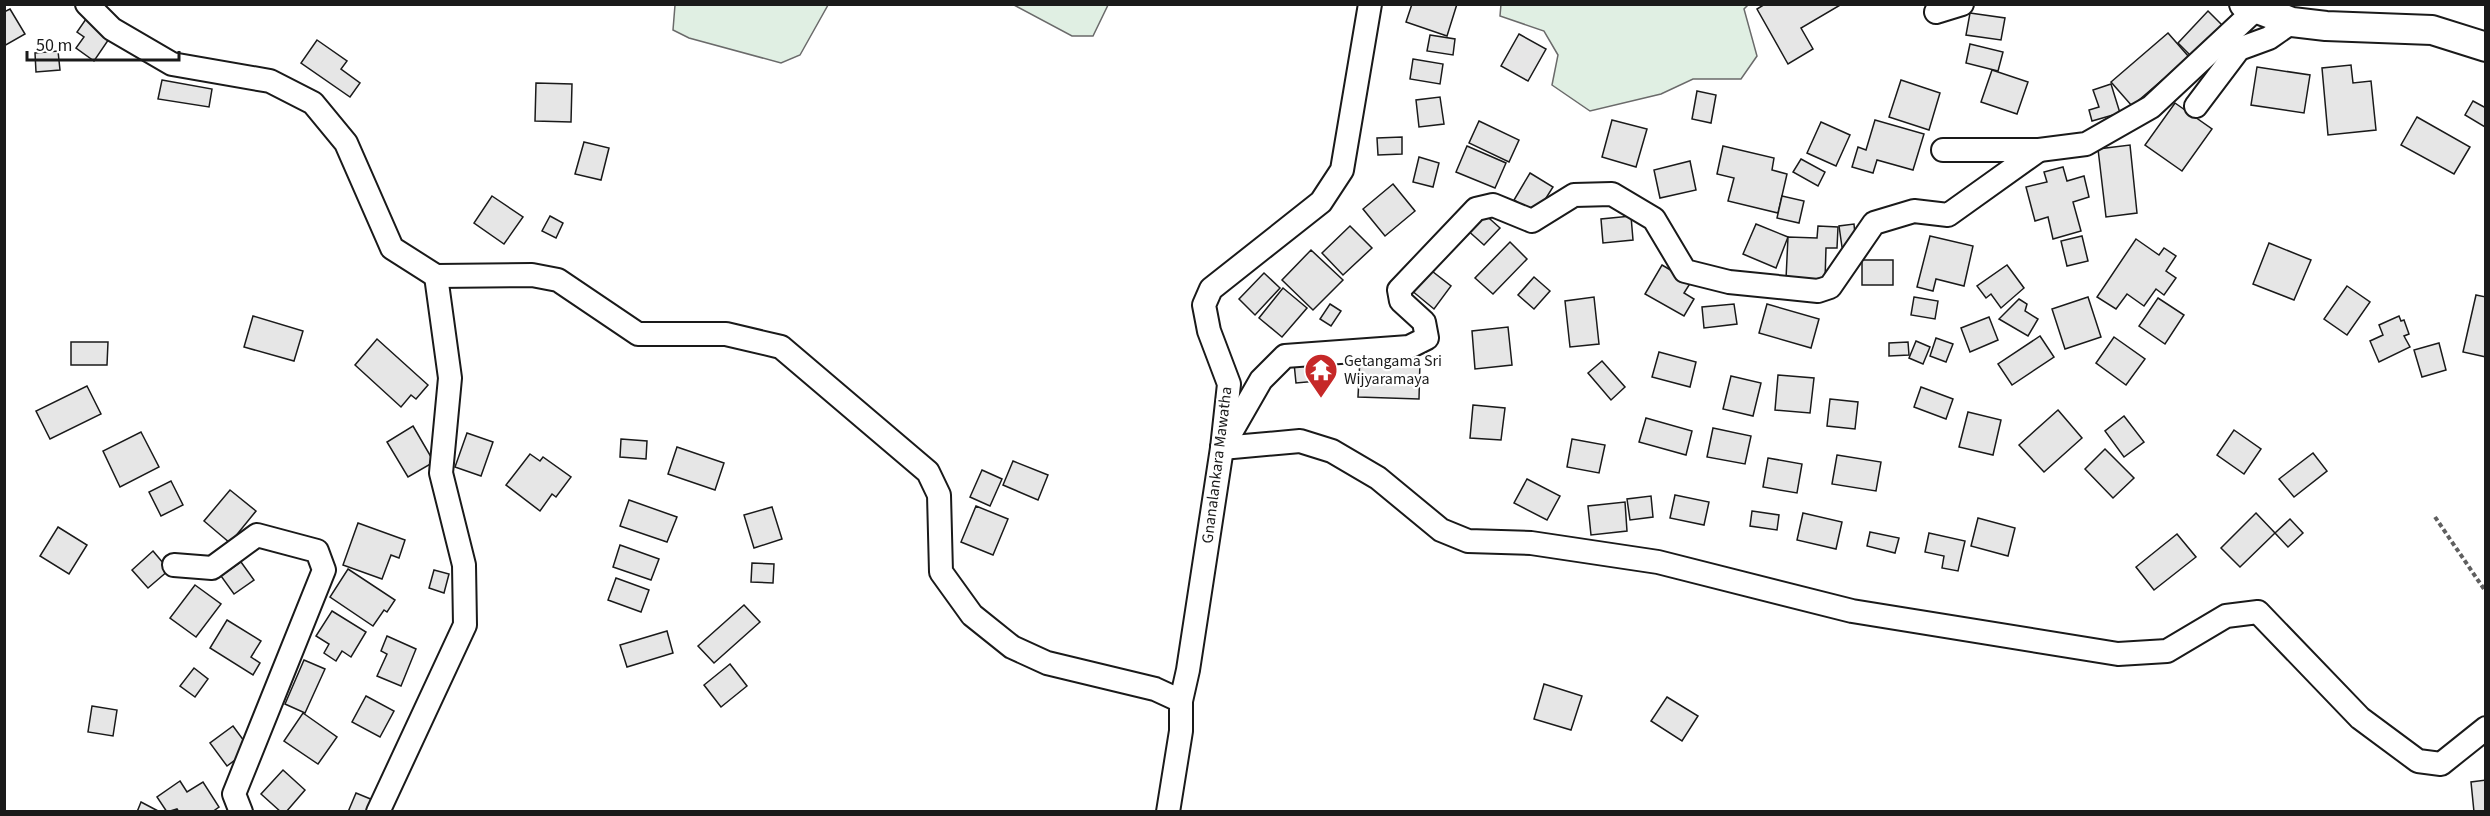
<svg xmlns="http://www.w3.org/2000/svg" width="2490" height="816" font-family="'Source Sans 3',sans-serif">
<style>
.green{fill:#e0efe3;stroke:#6a6a6a;stroke-width:1.5}
.building{fill:#e6e6e6;stroke:#1a1a1a;stroke-width:1.5}
.lines{fill:none;stroke-linecap:round;stroke-linejoin:round}
.minor-casing{stroke:#1a1a1a;stroke-width:26}
.major-casing{stroke:#1a1a1a;stroke-width:32}
.path{stroke:#5f5f5f;stroke-width:4;stroke-dasharray:4.5 3;stroke-linecap:butt}
.minor{stroke:#fff;stroke-width:22}
.major{stroke:#fff;stroke-width:28}
.labels{text-anchor:middle;dominant-baseline:central;stroke-width:4.5;stroke-linejoin:round;paint-order:stroke}
.poi-label{font-size:16px;fill:#1a1a1a;stroke:#fff;text-anchor:start}
.street-label{font-size:16px;fill:#1a1a1a;stroke:#fff}
</style>
<rect width="100%" height="100%" fill="#fff"/>
<!-- green -->
<g class="green">
<path d="M1501 4 1748 5 1744 9 1757 56 1741 79H1693L1661 94 1590 111 1552 85 1558 55 1544 31 1500 16Z"/>
<path d="M675 5V4L828 5 800 55 781 63 689 38 673 30Z"/>
<path d="M1014 5H1108L1093 36H1072Z"/>
</g>
<!-- building -->
<g class="building">
<path d="M1412 4H1457L1447 36 1406 22Z"/>
<path d="M1765 4H1842L1801 28 1813 49 1788 64 1757 9Z"/>
<path d="M10 9 25 34 4 46V12Z"/>
<path d="M2208 11 2225 28 2195 60 2178 43Z"/>
<path d="M1970 13 2005 18 2001 40 1966 35Z"/>
<path d="M86 19 111 36 94 61 76 48 84 37 77 32Z"/>
<path d="M2168 33 2189 57 2132 106 2111 82Z"/>
<path d="M1519 34 1546 49 1528 81 1501 66Z"/>
<path d="M1430 35 1455 39 1453 55 1427 51Z"/>
<path d="M317 40 347 61 341 69 360 83 350 97 301 63Z"/>
<path d="M1970 44 2003 52 1998 71 1966 63Z"/>
<path d="M58 51 60 70 36 72 35 53Z"/>
<path d="M1413 59 1443 64 1440 84 1410 79Z"/>
<path d="M2351 65 2353 83 2371 81 2376 130 2328 135 2322 68Z"/>
<path d="M2257 67 2310 75 2304 113 2251 105Z"/>
<path d="M1992 70 2028 82 2017 114 1981 102Z"/>
<path d="M162 80 212 89 209 107 158 99Z"/>
<path d="M1901 80 1940 93 1929 130 1889 117Z"/>
<path d="M536 83 572 84 571 122 535 121Z"/>
<path d="M2111 84 2120 113 2092 121 2089 110 2099 107 2093 90Z"/>
<path d="M1697 91 1716 95 1711 123 1692 119Z"/>
<path d="M1440 97 1444 124 1419 127 1416 100Z"/>
<path d="M2473 101 2486 108 2485 127 2465 115Z"/>
<path d="M2175 103 2212 129 2182 171 2145 145Z"/>
<path d="M2417 117 2470 147 2454 174 2401 145Z"/>
<path d="M1612 120 1647 129 1636 167 1602 157Z"/>
<path d="M1875 120 1924 134 1913 170 1877 160 1873 173 1852 167 1858 147 1866 150Z"/>
<path d="M1479 121 1519 140 1509 162 1469 143Z"/>
<path d="M1821 122 1850 135 1836 166 1807 153Z"/>
<path d="M1402 137V154L1378 155 1377 138Z"/>
<path d="M584 142 609 148 601 180 575 174Z"/>
<path d="M2130 145 2137 213 2106 217 2098 149Z"/>
<path d="M1467 146 1506 163 1495 188 1456 172Z"/>
<path d="M1723 146 1774 158 1772 170 1787 174 1778 213 1728 201 1734 178 1717 174Z"/>
<path d="M1419 157 1439 163 1433 187 1413 182Z"/>
<path d="M1801 159 1825 172 1818 186 1793 172Z"/>
<path d="M1690 161 1696 190 1660 198 1654 170Z"/>
<path d="M2063 167 2067 181 2084 176 2089 197 2073 202 2081 231 2053 239 2048 217 2035 221 2026 187 2047 182 2044 172Z"/>
<path d="M1530 173 1553 187 1536 214 1514 200Z"/>
<path d="M1393 184 1415 211 1385 236 1363 209Z"/>
<path d="M492 196 523 217 504 244 474 223Z"/>
<path d="M1782 196 1804 201 1799 223 1777 218Z"/>
<path d="M1481 211 1500 228 1484 245 1465 228Z"/>
<path d="M550 216 563 223 556 238 542 231Z"/>
<path d="M1631 216 1633 240 1603 243 1601 219Z"/>
<path d="M1756 224 1788 237 1776 268 1743 254Z"/>
<path d="M1854 224 1856 245 1842 247 1839 226Z"/>
<path d="M1350 226 1372 248 1343 275 1322 253Z"/>
<path d="M1818 226 1838 227 1837 248H1826L1825 280 1786 279 1788 237 1817 238Z"/>
<path d="M1930 236 1973 246 1964 286 1936 279 1933 291 1917 287Z"/>
<path d="M2082 236 2088 261 2067 266 2061 241Z"/>
<path d="M2136 239 2159 255 2164 248 2176 256 2166 271 2176 278 2164 295 2156 289 2144 306 2127 294 2116 309 2097 297Z"/>
<path d="M1510 242 1527 259 1493 294 1475 278Z"/>
<path d="M2269 243 2311 260 2294 300 2253 284Z"/>
<path d="M1311 250 1343 280 1313 310 1282 280Z"/>
<rect x="1862" y="260" width="31" height="25"/>
<path d="M1662 265 1691 282 1684 293 1694 299 1684 316 1645 294Z"/>
<path d="M2007 265 2024 288 2001 308 1991 294 1986 298 1977 286Z"/>
<path d="M1428 268 1451 286 1434 309 1411 290Z"/>
<path d="M1264 273 1280 288 1255 315 1239 299Z"/>
<path d="M1534 277 1550 291 1534 309 1518 295Z"/>
<path d="M2347 286 2370 302 2347 335 2324 319Z"/>
<path d="M1283 288 1307 308 1282 337 1259 318Z"/>
<path d="M2476 295 2486 297V357L2463 352Z"/>
<path d="M1594 297 1599 344 1570 347 1565 301Z"/>
<path d="M1914 297 1938 301 1935 319 1911 315Z"/>
<path d="M2088 297 2101 337 2065 349 2052 309Z"/>
<path d="M2158 298 2184 315 2165 344 2139 326Z"/>
<path d="M2019 299 2027 304 2025 311 2038 319 2028 336 1999 319Z"/>
<path d="M1330 304 1341 311 1331 326 1320 319Z"/>
<path d="M1734 304 1737 324 1704 328 1702 307Z"/>
<path d="M1767 304 1819 319 1811 348 1759 333Z"/>
<path d="M253 316 303 331 294 361 244 347Z"/>
<path d="M2399 316 2401 321 2404 320 2409 334 2404 336 2410 347 2379 362 2370 341 2383 335 2379 325Z"/>
<path d="M1989 317 1998 340 1970 352 1961 328Z"/>
<path d="M1508 327 1512 365 1475 369 1472 331Z"/>
<path d="M2040 336 2054 357 2012 385 1998 364Z"/>
<path d="M2114 337 2145 359 2126 385 2096 363Z"/>
<path d="M1936 338 1953 344 1946 362 1930 356Z"/>
<path d="M377 339 428 385 416 399 411 395 401 407 355 365Z"/>
<path d="M1916 341 1930 347 1923 364 1909 358Z"/>
<path d="M71 342H108L107 365H71Z"/>
<path d="M1908 342 1909 355 1889 356V343Z"/>
<path d="M2439 343 2446 370 2422 377 2414 350Z"/>
<path d="M1659 352 1696 362 1690 387 1652 377Z"/>
<path d="M1360 358 1420 360 1419 399 1358 397Z"/>
<path d="M1327 360 1329 380 1296 383 1294 363Z"/>
<path d="M1602 361 1625 387 1611 400 1588 373Z"/>
<path d="M1778 375 1814 378 1810 413 1775 410Z"/>
<path d="M1731 376 1761 383 1753 416 1723 409Z"/>
<path d="M87 386 101 414 50 439 36 411Z"/>
<path d="M1921 387 1953 399 1946 419 1914 407Z"/>
<path d="M1830 399 1858 402 1855 429 1827 426Z"/>
<path d="M1473 405 1505 408 1501 440 1470 438Z"/>
<path d="M2058 410 2082 438 2044 472 2019 445Z"/>
<path d="M1968 412 2001 420 1993 455 1959 447Z"/>
<path d="M2124 416 2144 442 2124 457 2105 431Z"/>
<path d="M1646 418 1692 431 1686 455 1639 442Z"/>
<path d="M413 426 434 462 408 477 387 442Z"/>
<path d="M1713 428 1751 436 1745 464 1707 457Z"/>
<path d="M2234 430 2261 449 2244 474 2217 455Z"/>
<path d="M141 432 159 467 120 487 103 451Z"/>
<path d="M467 433 493 442 481 476 455 467Z"/>
<path d="M621 439 647 441 646 459 620 457Z"/>
<path d="M1572 439 1605 445 1599 473 1567 467Z"/>
<path d="M677 447 724 463 715 490 668 474Z"/>
<path d="M2105 449 2134 478 2113 498 2085 469Z"/>
<path d="M2313 453 2327 471 2294 497 2279 479Z"/>
<path d="M530 454 540 461 543 457 571 477 556 497 552 494 540 511 506 485Z"/>
<path d="M1837 455 1881 462 1876 491 1832 484Z"/>
<path d="M1768 458 1802 464 1797 493 1763 487Z"/>
<path d="M1013 461 1048 475 1038 500 1003 485Z"/>
<path d="M982 470 1002 479 990 506 970 497Z"/>
<path d="M1527 479 1560 496 1547 520 1514 503Z"/>
<path d="M171 481 183 505 161 516 149 492Z"/>
<path d="M230 490 256 511 230 543 204 521Z"/>
<path d="M1675 495 1709 502 1704 525 1670 518Z"/>
<path d="M1651 496 1653 517 1630 520 1627 499Z"/>
<path d="M629 500 677 517 667 542 620 526Z"/>
<path d="M1625 502 1627 531 1591 535 1588 506Z"/>
<path d="M976 506 1008 519 993 555 961 542Z"/>
<path d="M772 507 782 539 754 548 744 515Z"/>
<path d="M1752 511 1779 515 1777 530 1750 526Z"/>
<path d="M1803 513 1842 522 1836 549 1797 540Z"/>
<path d="M2256 513 2275 533 2240 567 2221 548Z"/>
<path d="M1978 518 2015 528 2008 556 1971 546Z"/>
<path d="M2290 519 2303 533 2288 547 2275 533Z"/>
<path d="M358 523 405 540 399 558 391 555 382 579 343 565Z"/>
<path d="M58 527 87 545 69 574 40 556Z"/>
<path d="M1870 532 1899 538 1895 553 1867 546Z"/>
<path d="M1929 533 1965 541 1958 571 1942 568 1944 556 1925 552Z"/>
<path d="M2177 534 2196 557 2154 590 2136 567Z"/>
<path d="M620 545 659 559 651 580 613 567Z"/>
<path d="M153 551 169 570 148 588 132 570Z"/>
<path d="M241 562 254 580 234 594 221 576Z"/>
<path d="M752 563 774 564 773 583 751 582Z"/>
<path d="M348 569 395 600 387 612 384 610 373 626 330 597Z"/>
<path d="M434 570 449 574 444 593 429 588Z"/>
<path d="M616 578 649 590 641 612 608 600Z"/>
<path d="M195 585 221 604 196 637 170 618Z"/>
<path d="M744 605 760 622 714 663 698 646Z"/>
<path d="M332 611 366 632 351 657 342 651 336 661 324 653 329 644 316 636Z"/>
<path d="M227 620 261 641 251 657 260 663 253 675 210 648Z"/>
<path d="M667 631 673 653 627 667 620 645Z"/>
<path d="M387 636 416 649 401 686 377 676 387 654 381 651Z"/>
<path d="M304 660 325 669 305 713 285 704Z"/>
<path d="M730 664 747 686 721 707 704 685Z"/>
<path d="M194 668 208 679 195 697 180 686Z"/>
<path d="M1544 684 1582 696 1571 730 1534 719Z"/>
<path d="M366 696 394 711 380 737 352 722Z"/>
<path d="M1667 697 1698 716 1682 741 1651 721Z"/>
<path d="M92 706 117 710 113 736 88 732Z"/>
<path d="M303 713 337 737 318 764 284 741Z"/>
<path d="M233 726 250 749 227 766 210 743Z"/>
<path d="M283 770 305 790 286 812H281L261 794Z"/>
<path d="M2486 780V812H2474L2471 782Z"/>
<path d="M180 781 187 792 203 782 219 807 212 812H179L177 809 167 812 157 797Z"/>
<path d="M356 793 373 800 368 812H348Z"/>
<path d="M141 802 160 812H137Z"/>
</g>
<g class="lines">
<!-- minor casing -->
<g class="minor-casing">
<g id="minor">
<path d="M87 4 112 29 172 64 270 81 313 103 346 143 392 248 436 276 532 275 558 280 638 334H726L781 347 928 472 939 495 941 572 972 615 1012 647 1047 663 1155 689 1181 701V731L1168 812"/>
<path d="M1936 12 1962 4"/>
<path d="M2196 106 2239 49 2269 38 2292 22"/>
<path d="M1943 150H2039L2086 144 2151 107 2255 10"/>
<path d="M1222 448 1300 441 1332 451 1378 478 1441 530 1468 541 1531 543 1658 562 1852 611 2118 654 2167 651 2226 616 2258 612 2360 718 2418 761 2441 764 2486 728"/>
<path d="M1222 448 1261 380 1285 356 1409 347 1427 338 1424 322 1401 301 1399 290 1476 209 1493 205 1532 221 1574 195 1612 194 1654 219 1685 271 1729 282 1818 291 1830 287 1874 223 1914 211 1948 215 2039 150"/>
<path d="M174 565 212 568 257 535 317 551 324 570 234 794 241 812"/>
<path d="M1181 701 1188 670 1222 448 1229 384 1209 331 1204 305 1211 289 1321 202 1342 170 1370 4"/>
<path d="M378 812 465 625 464 565 441 473 450 378 436 276"/>
</g>
</g>
<!-- major casing -->
<g class="major-casing">
<path id="major" d="M2244 4 2292 22 2326 26 2432 30 2486 47"/>
</g>
<!-- path -->
<path class="path" d="M2435 517 2486 592"/>
<!-- minor -->
<use href="#minor" class="minor"/>
<!-- major -->
<use href="#major" class="major"/>
</g>
<!-- icons -->
<defs>
<g id="temple-pin" transform="scale(1.725)"><path d="M0 17L-7.5 6A9.5 9.5 0 1 1 7.5 6Z" fill="#c62828" stroke="#fff"/><path d="M0-6L5-2H3V0L6.5 2.5H4V6H1.5V3h-3V6H-4V2.5H-6.5L-3 0V-2H-5Z" fill="#fff"/></g>
</defs>
<g fill-rule="evenodd">
<use href="#temple-pin" x="1321" y="370"/>
</g>
<g class="labels">
<!-- poi labels -->
<g class="poi-label">
<text x="1344" y="361">Getangama Sri<tspan x="1344" dy="18">Wijyaramaya</tspan></text>
</g>
<!-- street labels -->
<g class="street-label">
<text transform="translate(1217 465) rotate(-83)">Gnanalankara Mawatha</text>
</g>
</g>
<!-- border -->
<rect width="2490" height="816" fill="none" stroke="#1a1a1a" stroke-width="12"/>
<!-- scale -->
<path d="M27 51v9h152v-9" fill="none" stroke="#1a1a1a" stroke-width="3"/>
<text x="36" y="51" font-size="18" fill="#1a1a1a" stroke="#ffffff" stroke-width="4.5" paint-order="stroke">50 m</text>
</svg>
